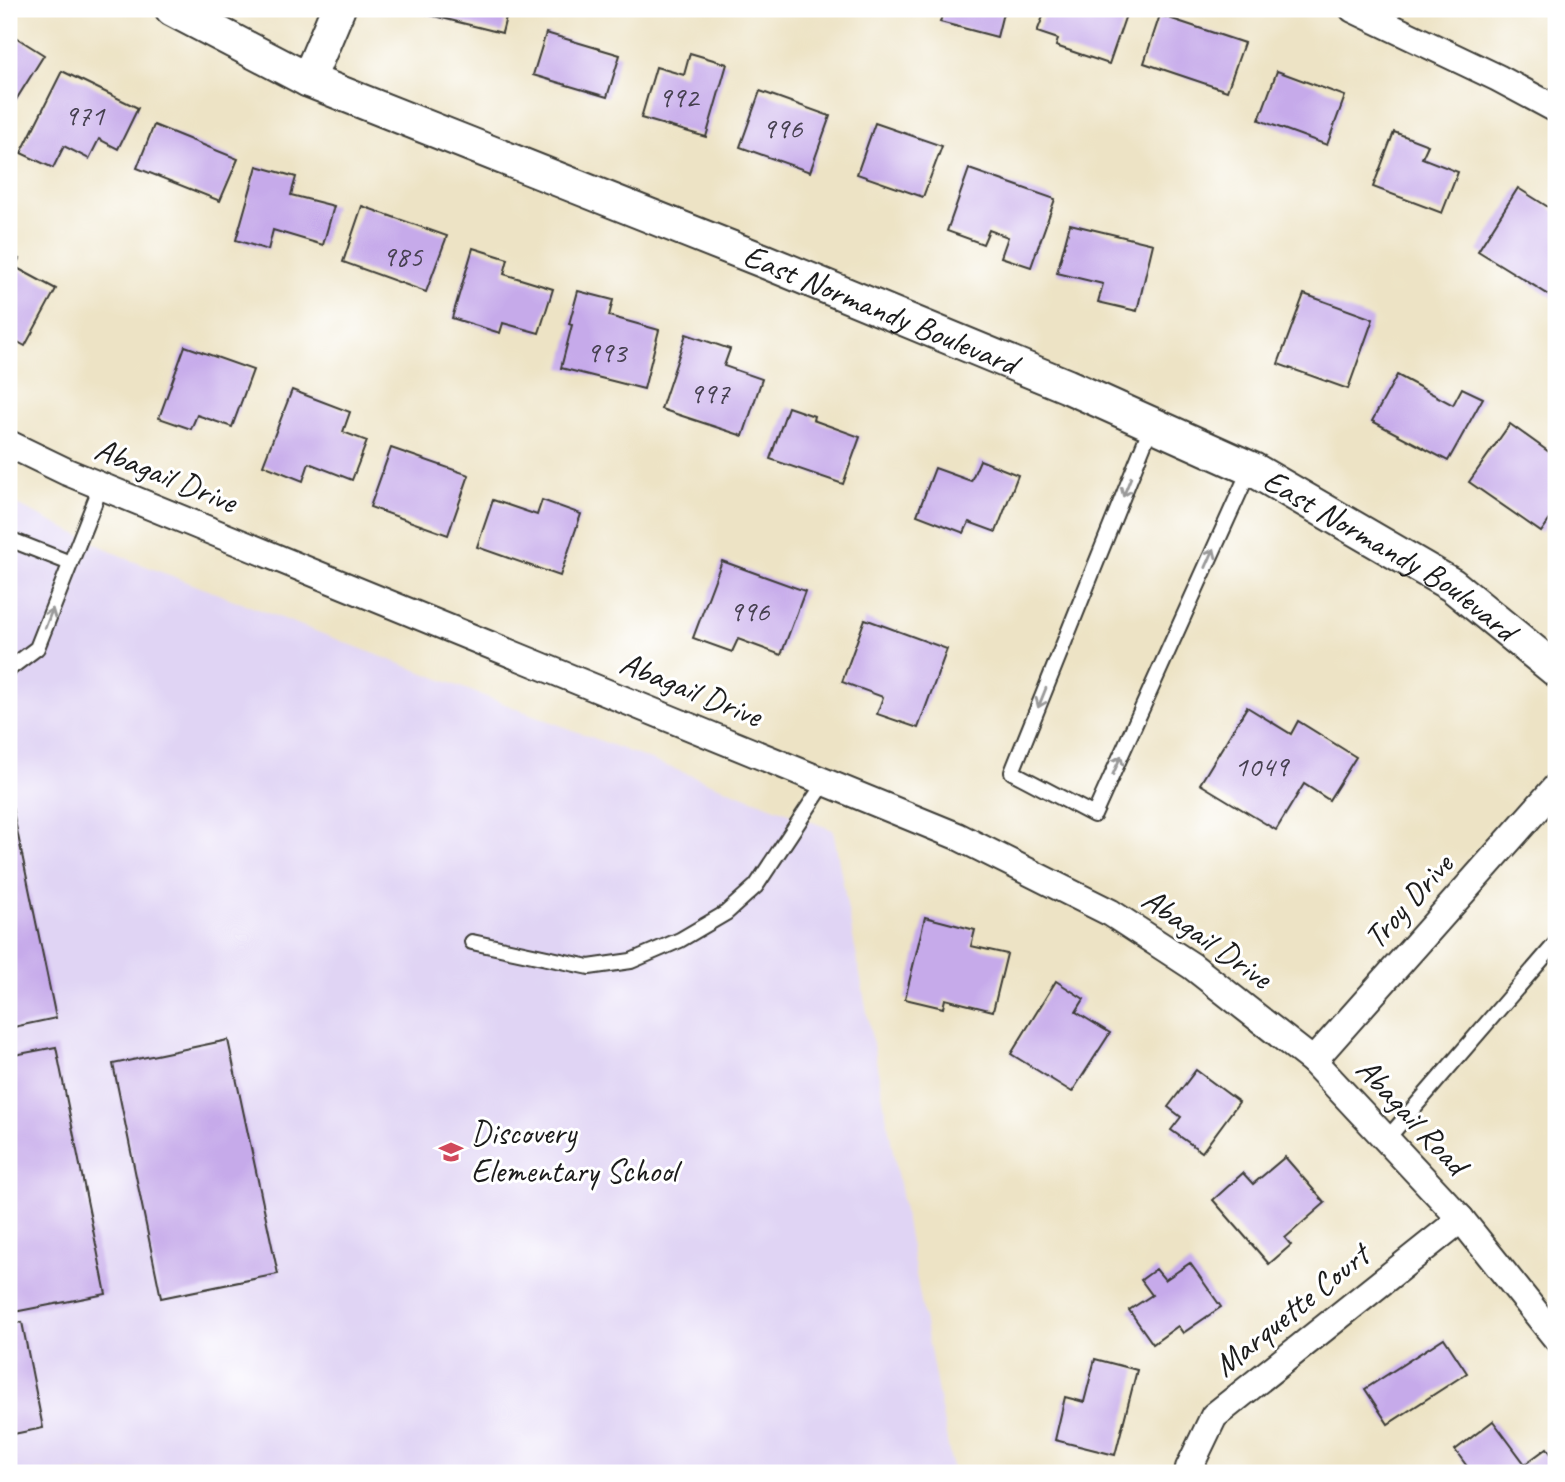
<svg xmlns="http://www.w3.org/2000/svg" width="1565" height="1482" font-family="Caveat,sans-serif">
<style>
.built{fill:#e0d4f4}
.building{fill:#c6aaea}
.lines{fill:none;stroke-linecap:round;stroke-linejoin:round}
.service-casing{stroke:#3b3a35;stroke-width:18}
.minor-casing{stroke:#3b3a35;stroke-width:30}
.tertiary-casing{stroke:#3b3a35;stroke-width:37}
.service{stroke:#fff;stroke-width:14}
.minor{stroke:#fff;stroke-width:26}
.tertiary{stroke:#fff;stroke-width:33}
.oneway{stroke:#999}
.labels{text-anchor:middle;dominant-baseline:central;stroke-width:6;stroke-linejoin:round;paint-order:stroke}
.number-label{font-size:30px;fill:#464050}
.street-label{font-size:33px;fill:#1c1c1c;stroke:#fff}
.poi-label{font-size:33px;fill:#1c1c1c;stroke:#fff;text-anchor:start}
</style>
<rect width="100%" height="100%" fill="#fff"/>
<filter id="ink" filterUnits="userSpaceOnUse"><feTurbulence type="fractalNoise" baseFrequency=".0143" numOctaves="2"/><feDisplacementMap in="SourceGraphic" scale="14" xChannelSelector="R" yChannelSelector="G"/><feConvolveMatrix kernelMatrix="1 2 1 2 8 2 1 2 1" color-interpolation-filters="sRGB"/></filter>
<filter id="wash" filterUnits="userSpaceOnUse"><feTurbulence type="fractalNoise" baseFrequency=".00686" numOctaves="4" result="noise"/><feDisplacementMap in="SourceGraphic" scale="28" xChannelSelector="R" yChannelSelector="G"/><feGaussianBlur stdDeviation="1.57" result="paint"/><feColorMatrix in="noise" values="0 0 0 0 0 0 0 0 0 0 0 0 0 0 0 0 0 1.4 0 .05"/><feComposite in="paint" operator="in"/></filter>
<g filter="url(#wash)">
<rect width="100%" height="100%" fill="#ede3c5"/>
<!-- built -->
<path class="built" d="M9 501 130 560 833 830 953 1473H9Z"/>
<g id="blocks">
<!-- building -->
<g class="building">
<path d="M428 9H508L502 33 426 14Z"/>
<path d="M944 9H1004L997 37 940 22Z"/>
<path d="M1046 9H1098L1103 11 1104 9H1128L1109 64 1056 46 1058 39 1037 32Z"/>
<path d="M1160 15 1244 43 1227 91 1144 63Z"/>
<path d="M9 33 44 55 14 103 9 99Z"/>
<path d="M546 33 620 55 607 97 533 75Z"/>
<path d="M690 53 727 64 706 137 641 118 656 67 684 75Z"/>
<path d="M62 71 138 108 118 149 99 139 89 159 64 146 53 168 21 153Z"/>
<path d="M1277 71 1345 96 1327 145 1259 120Z"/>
<path d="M760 91 830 116 810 172 740 147Z"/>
<path d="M875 123 942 146 923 197 857 174Z"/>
<path d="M154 125 238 159 220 201 137 168Z"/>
<path d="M1394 132 1428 145 1422 158 1458 172 1442 213 1373 187Z"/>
<path d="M257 166 296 177 291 195 334 206 323 245 273 230 268 250 236 240Z"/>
<path d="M969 169 1055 199 1031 267 1001 257 1008 237 989 230 983 244 947 231Z"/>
<path d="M1518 188 1556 212V294L1554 298 1478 251Z"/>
<path d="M362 206 447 236 426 292 343 262Z"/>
<path d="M1070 224 1153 244 1137 311 1098 302 1103 284 1057 273Z"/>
<path d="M473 248 508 259 504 274 553 289 539 333 503 323 500 333 452 318Z"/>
<path d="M9 254 19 259 15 267 56 289 25 346 9 337Z"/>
<path d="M578 291 613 300 609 316 659 330 644 389 561 368 572 325 569 324Z"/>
<path d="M1304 294 1373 319 1348 389 1278 364Z"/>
<path d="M686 334 730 349 724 366 762 379 743 436 661 409Z"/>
<path d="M185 346 253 370 232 427 197 415 191 429 159 418Z"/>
<path d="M1397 375 1453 405 1462 388 1483 398 1448 461 1372 421Z"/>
<path d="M292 390 350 412 343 432 367 441 352 480 309 463 303 481 263 465Z"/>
<path d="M788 407 814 416 813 420 860 437 843 484 770 459Z"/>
<path d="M1510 424 1556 457V511L1541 532 1469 482Z"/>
<path d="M391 448 469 475 448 535 370 507Z"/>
<path d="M980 460 1018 475 996 532 969 522 964 533 917 515 935 468 971 481Z"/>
<path d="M493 500 537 515 542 500 581 514 560 576 477 547Z"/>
<path d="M722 561 805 591 781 655 738 639 732 652 693 638Z"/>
<path d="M865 619 947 649 918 728 877 714 883 697 842 682Z"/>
<path d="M1247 707 1291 734 1298 721 1356 757 1329 800 1304 784 1276 830 1200 784Z"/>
<path d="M9 792 56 1018 9 1028Z"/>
<path d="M925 917 975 930 971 946 1007 954 993 1011 945 999 943 1008 905 999Z"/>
<path d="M1056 981 1084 999 1076 1012 1110 1033 1072 1092 1011 1054Z"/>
<path d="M228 1040 278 1274 161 1298 113 1064Z"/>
<path d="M56 1047 106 1294 9 1313V1056Z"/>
<path d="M1196 1070 1239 1102 1202 1152 1171 1130 1181 1117 1168 1107Z"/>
<path d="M1285 1157 1325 1203 1285 1238 1291 1245 1269 1264 1213 1200 1243 1173 1253 1184Z"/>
<path d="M1190 1263 1221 1307 1183 1333 1178 1326 1153 1344 1129 1310 1152 1295 1141 1280 1156 1269 1165 1280Z"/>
<path d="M22 1322 43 1428 9 1435V1325Z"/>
<path d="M1444 1338 1467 1373 1388 1424 1365 1389Z"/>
<path d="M1095 1359 1137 1370 1115 1455 1055 1440 1065 1397 1084 1402Z"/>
<path d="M1493 1421 1525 1464 1547 1448 1556 1461V1473H1472L1455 1450Z"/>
</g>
</g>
</g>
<g filter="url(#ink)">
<use href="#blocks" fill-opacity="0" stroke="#3b3a35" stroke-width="2"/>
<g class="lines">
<!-- service casing -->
<g class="service-casing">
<g id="service">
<path d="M1152 424 1012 772 1094 815 1250 469"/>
<path d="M9 539 70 563"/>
<path d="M9 669 37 648 101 486"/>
<path d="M472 942 589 967 631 961 680 940 726 913 756 886 825 782"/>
<path d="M1386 1140 1556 943"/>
</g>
</g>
<!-- minor casing -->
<g class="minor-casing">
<g id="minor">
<path d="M1353 9 1498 78 1556 109"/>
<path d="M9 444 67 472 101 486 957 836 1111 913 1192 966 1313 1061 1461 1219 1556 1338"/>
<path d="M1313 1061 1556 787"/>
<path d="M1188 1473 1189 1468 1214 1416 1461 1219"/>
</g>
</g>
<!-- tertiary casing -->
<g class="tertiary-casing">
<g id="tertiary">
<path id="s1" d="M172 9 308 80 764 261 1067 386 1254 470 1452 585 1556 670"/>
<path d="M308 80 338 9"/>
</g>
</g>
<!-- service -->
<use href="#service" class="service"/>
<!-- minor -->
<use href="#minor" class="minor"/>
<!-- tertiary -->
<use href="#tertiary" class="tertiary"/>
</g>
<!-- one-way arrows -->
<defs><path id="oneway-shaft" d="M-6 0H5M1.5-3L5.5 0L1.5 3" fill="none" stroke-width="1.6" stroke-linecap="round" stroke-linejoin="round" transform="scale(1.75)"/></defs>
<g class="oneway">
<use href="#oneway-shaft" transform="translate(1127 487) rotate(112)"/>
<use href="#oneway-shaft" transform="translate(1210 558) rotate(-66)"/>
<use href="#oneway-shaft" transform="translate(49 618) rotate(-69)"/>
<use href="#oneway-shaft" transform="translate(1042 698) rotate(112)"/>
<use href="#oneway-shaft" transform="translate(1117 765) rotate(-66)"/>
</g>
</g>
<!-- icons -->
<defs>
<g id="school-bare" transform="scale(1.89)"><path d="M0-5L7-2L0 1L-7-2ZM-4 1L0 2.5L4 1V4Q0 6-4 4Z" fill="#d1495b" stroke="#fff" stroke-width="2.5" paint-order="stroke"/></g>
</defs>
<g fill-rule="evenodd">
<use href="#school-bare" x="451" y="1152"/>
</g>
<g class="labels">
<!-- number labels -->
<g class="number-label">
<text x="678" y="97">992</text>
<text x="84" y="115">971</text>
<text x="782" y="128">996</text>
<text x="402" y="256">985</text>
<text x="606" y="352">993</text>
<text x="709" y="393">997</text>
<text x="749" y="611">996</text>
<text x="1261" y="766">1049</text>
</g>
<!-- street labels -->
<g class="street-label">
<text stroke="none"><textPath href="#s1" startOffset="770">East Normandy Boulevard</textPath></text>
<text transform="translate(166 475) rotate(22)">Abagail Drive</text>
<text stroke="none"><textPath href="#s1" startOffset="1337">East Normandy Boulevard</textPath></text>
<text transform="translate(691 689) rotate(22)">Abagail Drive</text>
<text transform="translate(1408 901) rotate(-48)">Troy Drive</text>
<text transform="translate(1207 938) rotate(35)">Abagail Drive</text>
<text transform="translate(1412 1116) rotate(47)">Abagail Road</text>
<text transform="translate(1291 1310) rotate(-39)">Marquette Court</text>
</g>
<!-- poi labels -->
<g class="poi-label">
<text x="471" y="1133">Discovery<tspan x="471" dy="38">Elementary School</tspan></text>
</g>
</g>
<!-- margin -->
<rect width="1565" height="1482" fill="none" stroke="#fff" stroke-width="35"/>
</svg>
